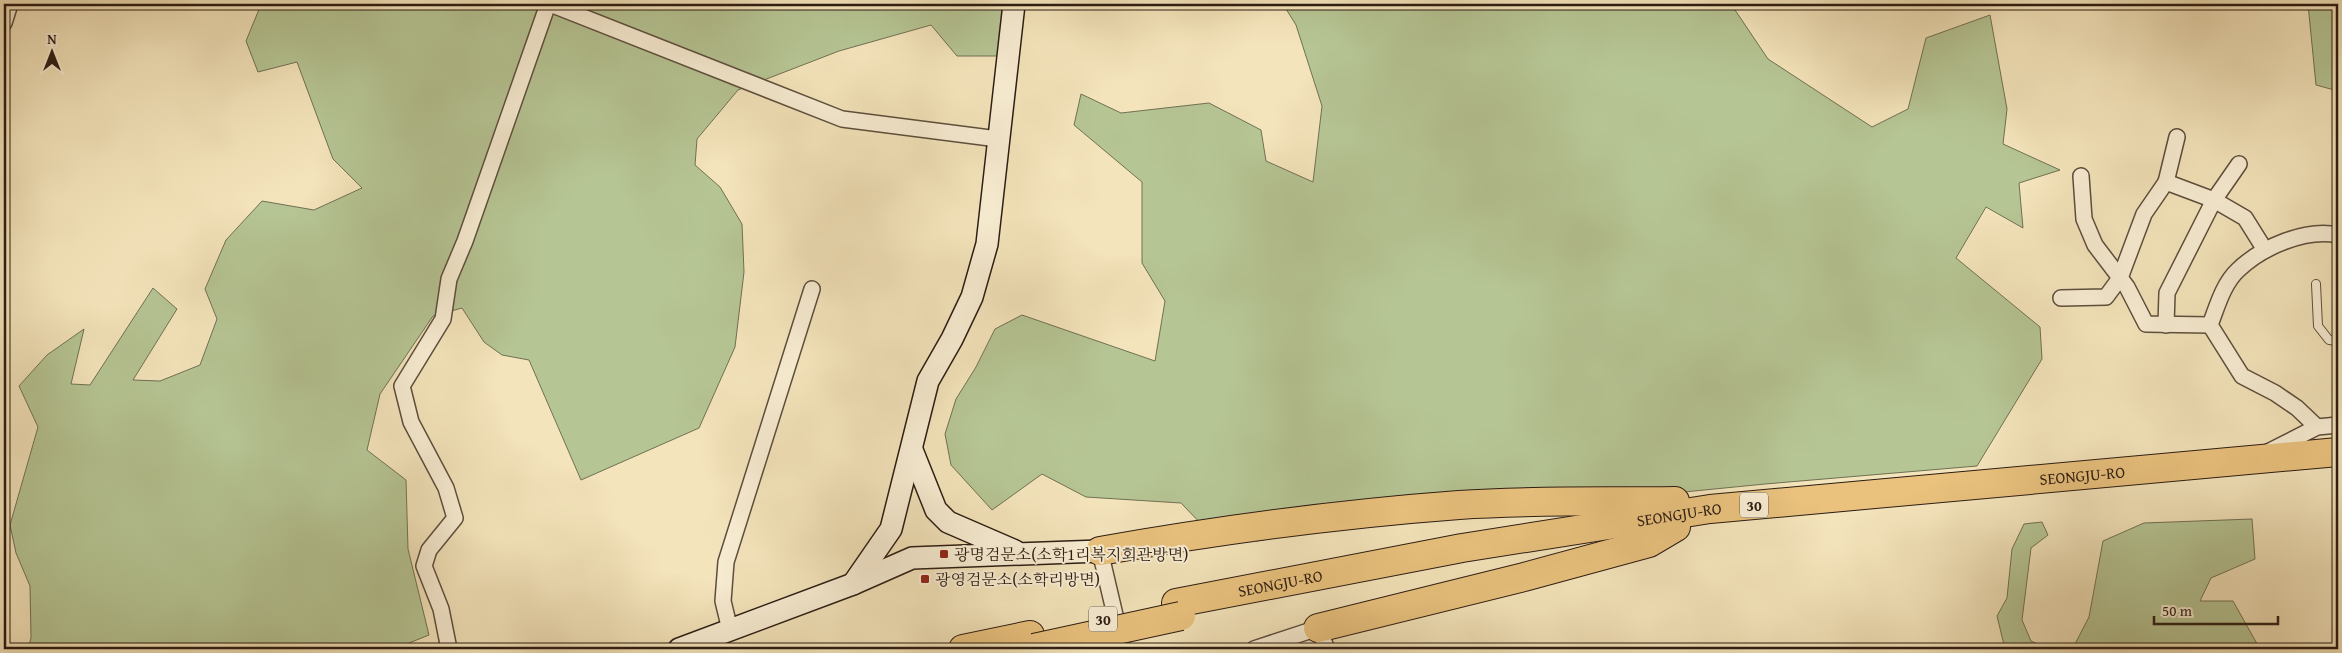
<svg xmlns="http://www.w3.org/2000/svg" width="2342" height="653" font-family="'Gentium Book Plus','Noto Serif KR',serif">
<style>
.green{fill:#b6c594;stroke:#707054}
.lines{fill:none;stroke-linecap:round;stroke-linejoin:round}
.lane-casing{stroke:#5d4e3d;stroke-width:10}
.street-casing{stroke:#5d4e3d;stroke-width:18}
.secondary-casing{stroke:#2b1c13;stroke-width:24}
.highway-casing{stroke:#2b1c13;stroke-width:30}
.lane{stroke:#f8edd3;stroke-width:8}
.street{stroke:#f8edd3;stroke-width:15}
.secondary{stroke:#f8edd3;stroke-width:21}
.highway{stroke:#eac27e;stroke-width:28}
.highway-bridge-casing{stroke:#2b1c13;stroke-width:30;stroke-linecap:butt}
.highway-bridge{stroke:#eac27e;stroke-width:28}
.poi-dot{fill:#8f2418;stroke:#f8edd3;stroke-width:2}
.labels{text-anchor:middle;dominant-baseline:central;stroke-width:4;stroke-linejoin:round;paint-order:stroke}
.shield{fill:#f8edd3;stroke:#685b4d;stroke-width:1}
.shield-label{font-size:15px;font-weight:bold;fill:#2b1c13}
.street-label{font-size:16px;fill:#2b1c13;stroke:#f8edd3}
.poi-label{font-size:16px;fill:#2b1c13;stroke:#f8edd3;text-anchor:start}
</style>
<rect width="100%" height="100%" fill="#f4e4bb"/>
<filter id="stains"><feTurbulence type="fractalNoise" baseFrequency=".004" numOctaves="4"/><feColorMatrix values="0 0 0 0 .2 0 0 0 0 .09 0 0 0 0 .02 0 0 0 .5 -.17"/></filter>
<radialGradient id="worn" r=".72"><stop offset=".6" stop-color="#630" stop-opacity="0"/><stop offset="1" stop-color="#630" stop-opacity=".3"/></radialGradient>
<!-- green -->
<g class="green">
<path d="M264 4H1002L1000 56H957L931 25 839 51 738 90 697 139 695 165 720 187 742 224 744 272 735 347 699 428 581 480 529 360 502 355 484 342 462 308 433 316 380 394 367 450 406 480 408 549 429 635 394 649H28L31 638 30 586 16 553 10 525 38 427 19 386 47 355 84 329 71 384 90 385 153 288 177 309 133 380 160 381 200 365 217 319 205 289 226 240 262 201 314 210 362 188 333 159 297 62 258 72 246 41 260 7Z"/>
<path d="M1283 4H1731L1768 59 1872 127 1908 109 1926 38 1990 15 2007 109 2003 144 2060 170 2019 183 2023 228 1986 207 1956 258 2040 327 2042 359 1977 466 1765 484 1542 506 1410 516 1257 541 1206 529 1181 503 1086 497 1042 474 992 510 951 465 945 434 956 399 976 367 995 329 1022 315 1155 361 1165 301 1142 263V182L1074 125 1081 94 1121 113 1209 103 1261 130 1266 161 1313 182 1322 106 1296 25Z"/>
<path d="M2308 4H2338V91L2316 85Z"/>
<path d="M2252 519 2255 559 2211 578 2200 601H2233L2260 649H2059L2075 644 2089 617 2103 541 2144 523Z"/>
<path d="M2042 522 2048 535 2031 548 2022 620 2031 641 2049 649H2005L1997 616 2007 598 2012 549 2024 524Z"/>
</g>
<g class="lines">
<!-- lane casing -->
<g class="lane-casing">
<path id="lane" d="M2316 284 2318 326 2329 340 2338 341"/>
</g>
<!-- street casing -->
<g class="street-casing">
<g id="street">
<path d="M550 4 842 119 998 139"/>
<path d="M4 23 10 4"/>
<path d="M2081 176 2084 219 2095 245 2127 287 2146 324 2210 325"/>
<path d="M2166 182 2214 200 2245 218 2265 250"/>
<path d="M2061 298 2106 297 2120 278 2144 214 2166 182 2177 137"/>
<path d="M2166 325 2167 293 2214 200 2239 164"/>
<path d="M2317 427 2297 408 2275 393 2242 376 2210 325C2217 307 2223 284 2238 270 2262 247 2306 228 2338 235"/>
<path d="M2268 452 2317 427 2338 425"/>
<path d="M1100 551 1123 649"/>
<path d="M730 630 723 601 726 562 812 289"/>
<path d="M449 649 441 609 424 566 429 550 455 518 446 488 411 422 402 386 443 319 449 279 465 241 548 4"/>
<path d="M1254 649 1318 628 1327 649"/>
</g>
</g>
<!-- secondary casing -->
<g class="secondary-casing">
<g id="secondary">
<path d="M912 450 936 510 948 522 1015 551"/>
<path d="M853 584 891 529 928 381 952 339 972 297 987 244 1014 4"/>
<path d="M679 649 853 584 912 558 1100 551"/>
</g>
</g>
<!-- highway casing -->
<g class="highway-casing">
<g id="highway">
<path d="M1100 551C1219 530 1338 514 1459 505 1531 500 1603 502 1675 501"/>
<path id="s1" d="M1176 603 1462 548 1710 509 2338 452"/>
<path d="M1318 628 1524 577 1649 543 1676 527"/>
<path d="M963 649 1030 635"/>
</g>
</g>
<!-- lane -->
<use href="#lane" class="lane"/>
<!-- street -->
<use href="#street" class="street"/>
<!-- secondary -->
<use href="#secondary" class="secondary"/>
<!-- highway -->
<use href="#highway" class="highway"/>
<!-- highway-bridge casing -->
<g class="highway-bridge-casing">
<path id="highway-bridge" d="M1034 648 1181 616"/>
</g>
<!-- highway-bridge -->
<use href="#highway-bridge" class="highway-bridge"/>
</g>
<!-- markers -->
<g class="poi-dot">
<rect x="939" y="549" width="10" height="10" rx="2.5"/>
<rect x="920" y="574" width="10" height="10" rx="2.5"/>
</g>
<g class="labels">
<!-- shield labels -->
<g class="shield">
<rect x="1740" y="492.5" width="28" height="25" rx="4"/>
<rect x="1089" y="606.5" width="28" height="25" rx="4"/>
</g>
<g class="shield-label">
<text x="1754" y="505">30</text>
<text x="1103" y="619">30</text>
</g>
<!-- street labels -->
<g class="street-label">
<text stroke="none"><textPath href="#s1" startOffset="916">SEONGJU-RO</textPath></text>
<text stroke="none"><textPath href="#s1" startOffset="511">SEONGJU-RO</textPath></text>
<text stroke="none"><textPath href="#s1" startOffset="106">SEONGJU-RO</textPath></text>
</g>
<!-- poi labels -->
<g class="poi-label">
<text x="954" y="554">광명검문소(소학1리복지회관방면)</text>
<text x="935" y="579">광영검문소(소학리방면)</text>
</g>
</g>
<!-- margin -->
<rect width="2342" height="653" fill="none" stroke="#f4e4bb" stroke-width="20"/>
<rect x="5" y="5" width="2332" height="643" fill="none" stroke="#2b1c13" stroke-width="2.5"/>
<rect x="10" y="10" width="2322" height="633" fill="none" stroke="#2b1c13"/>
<!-- north arrow -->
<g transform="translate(52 52)" stroke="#f8edd3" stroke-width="4" paint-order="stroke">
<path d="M0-4L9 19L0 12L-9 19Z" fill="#2b1c13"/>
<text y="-8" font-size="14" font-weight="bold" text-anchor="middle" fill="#2b1c13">N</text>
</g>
<!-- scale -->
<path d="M2154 616v8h124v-8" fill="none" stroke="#2b1c13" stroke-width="2.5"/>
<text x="2162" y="616" font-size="15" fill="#2b1c13" stroke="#f8edd3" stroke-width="4" paint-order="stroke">50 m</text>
<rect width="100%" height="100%" filter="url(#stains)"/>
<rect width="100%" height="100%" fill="url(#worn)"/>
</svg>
